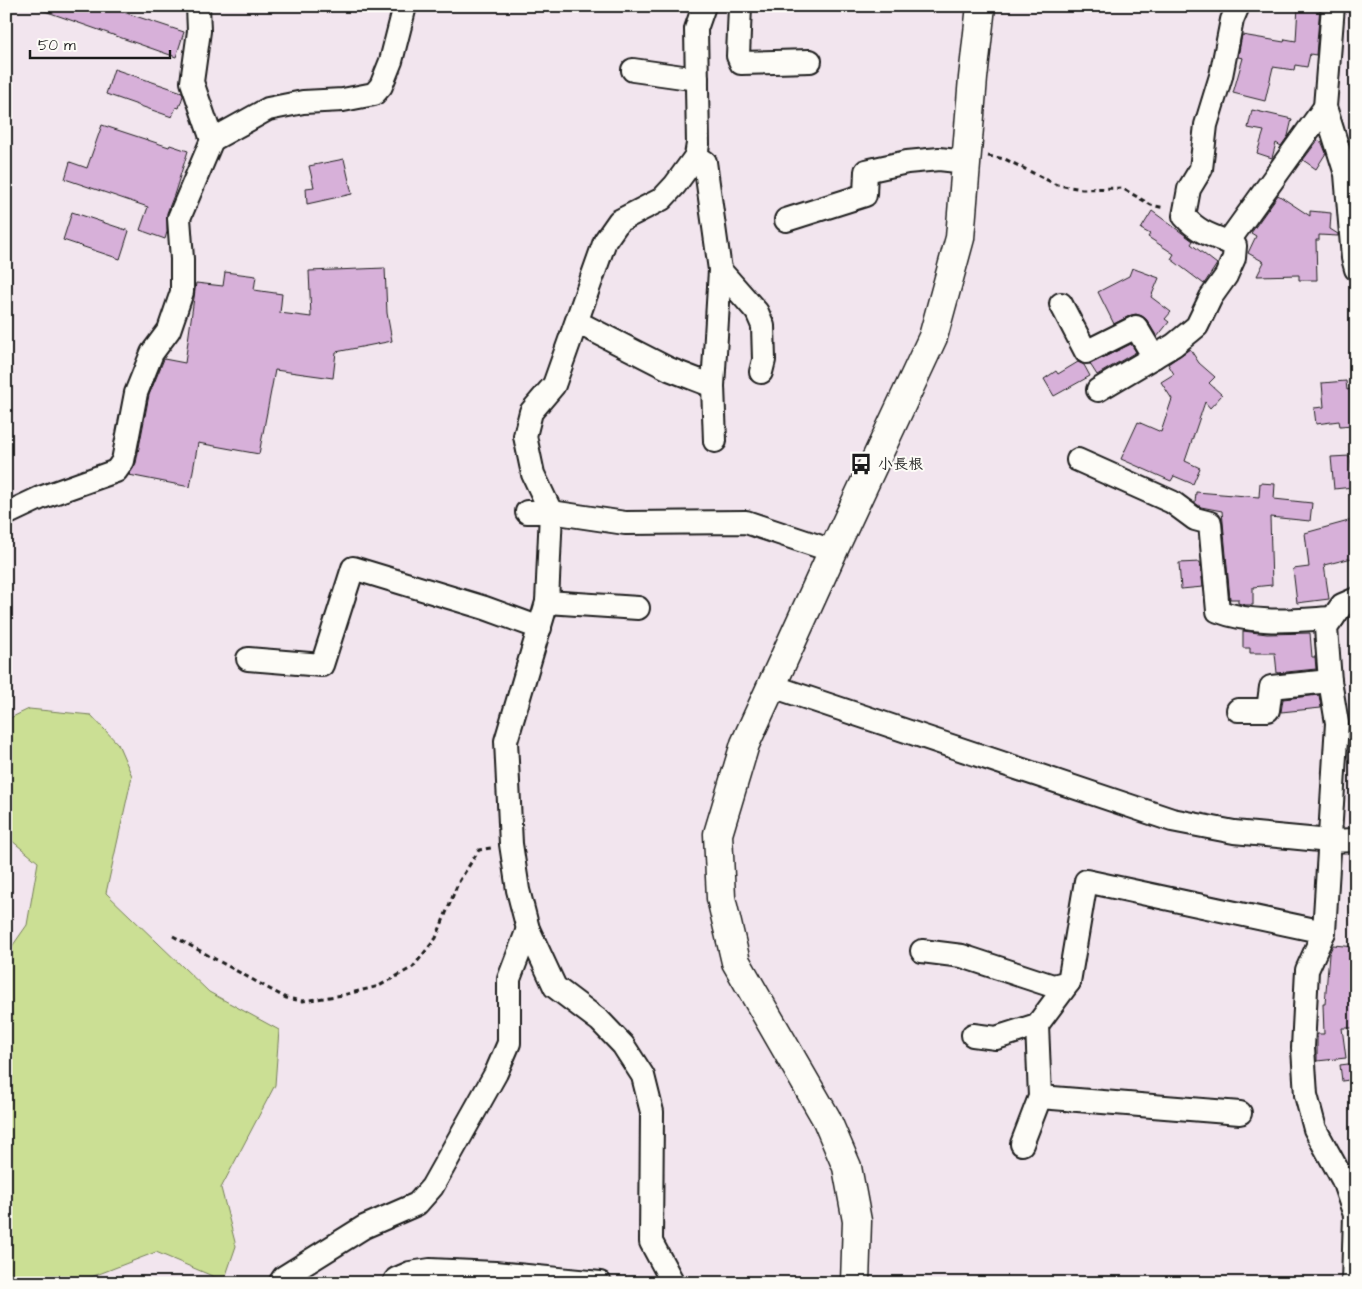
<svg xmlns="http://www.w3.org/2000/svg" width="1362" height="1289" font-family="'Architects Daughter','Klee One',sans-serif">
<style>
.green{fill:#cbdf94;stroke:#747e58}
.building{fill:#d7b0d9;stroke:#1c1c1c}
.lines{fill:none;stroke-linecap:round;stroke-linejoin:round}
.minor-casing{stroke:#1c1c1c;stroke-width:26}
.tertiary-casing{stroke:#1c1c1c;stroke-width:31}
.path{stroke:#1c1c1c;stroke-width:3;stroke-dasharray:5 4;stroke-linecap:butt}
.minor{stroke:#fdfcf7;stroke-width:22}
.tertiary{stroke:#fdfcf7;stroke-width:28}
.labels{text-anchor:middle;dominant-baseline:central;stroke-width:4;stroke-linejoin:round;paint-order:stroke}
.poi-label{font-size:15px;font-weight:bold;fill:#1c1c1c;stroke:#fdfcf7;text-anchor:start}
</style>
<rect width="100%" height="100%" fill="#f2e5ee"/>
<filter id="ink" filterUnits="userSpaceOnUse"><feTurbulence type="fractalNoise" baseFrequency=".02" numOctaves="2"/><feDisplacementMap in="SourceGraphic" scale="10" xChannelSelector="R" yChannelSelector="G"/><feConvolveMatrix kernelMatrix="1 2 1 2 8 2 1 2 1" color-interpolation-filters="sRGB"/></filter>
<g filter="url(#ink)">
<!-- green -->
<path class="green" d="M29 709 91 715 118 744 132 776 106 893 209 992 279 1030 275 1085 221 1188 236 1246 224 1281 156 1252 86 1279 87 1283H6V955L27 925 38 862 6 836V720Z"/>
<!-- building -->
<g class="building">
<path d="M40 6H118L117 10 184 32 176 57 39 9Z"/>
<path d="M1298 6H1320L1316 55 1310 54 1307 67 1295 65 1294 70 1273 67 1265 101 1233 93 1243 58 1238 57 1242 35 1284 42 1285 39 1296 41Z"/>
<path d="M114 69 182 92 183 96 179 108 176 107 172 117 106 94Z"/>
<path d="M1252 110 1292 119 1288 136 1281 146 1276 143 1272 158 1257 153 1264 131 1248 128Z"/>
<path d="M102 125 169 147 170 145 188 151 174 195 167 213V232L165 239 140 230 148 207 65 179 70 162 87 168Z"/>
<path d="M1318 140 1322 143 1326 153 1316 169 1303 160Z"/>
<path d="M344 159 352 194 307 204 306 188 314 187 309 166Z"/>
<path d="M1278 195 1310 216V211L1331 213 1330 229 1338 234V236L1319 235V240H1316L1317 280H1299V275L1257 276 1264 262 1248 253 1256 236 1251 233Z"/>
<path d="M1152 211 1193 241 1191 244 1217 264 1204 284 1171 259 1174 254 1148 237 1150 234 1141 229Z"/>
<path d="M72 212 129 231 120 259 63 240Z"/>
<path d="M385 268 387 313 392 341 336 352 333 378 275 370 259 454 198 443 190 487 129 475 136 463 149 395 164 359 185 363 196 283 223 286 225 272 256 276 254 290 282 294 280 313 311 317 309 271Z"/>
<path d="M1132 268 1159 278 1151 297 1171 312 1165 319 1169 322 1157 337 1147 320 1142 316 1136 314 1131 315 1114 324 1098 292 1129 276Z"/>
<path d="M1131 344 1136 352 1097 375 1090 364Z"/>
<path d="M1190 349 1199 363 1215 377 1209 383 1222 395 1210 408 1205 402 1185 461 1200 468 1193 484 1174 476 1171 481 1121 459 1138 422 1161 432 1172 399 1161 382 1174 374 1168 364Z"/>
<path d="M1078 362 1084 365 1090 376 1054 396 1044 379 1056 371 1058 374Z"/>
<path d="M1346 381 1347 390 1350 389 1353 425 1340 426 1339 421 1316 424 1314 408 1324 407 1322 383Z"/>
<path d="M1350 456 1353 487 1334 489 1331 457Z"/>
<path d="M1260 483 1275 484 1274 499 1312 503 1310 521 1270 517 1272 585 1253 587V605H1245L1238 603V599H1230L1222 511 1201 507 1195 503 1196 492 1259 497Z"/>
<path d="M1356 519V557L1324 565 1329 599 1297 603 1293 569 1309 567 1305 533Z"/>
<path d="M1200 562 1203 587 1181 589 1179 563Z"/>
<path d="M1243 631 1267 634 1310 633 1312 657H1315L1316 669 1277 673 1275 653H1250V648H1243Z"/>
<path d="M1319 695 1321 708 1281 712 1283 699Z"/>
<path d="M1333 945 1356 947V1028H1342L1346 1058 1317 1061V1034H1324L1323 1004H1325L1329 954Z"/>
<path d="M1356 1063V1079L1342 1081 1340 1065Z"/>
</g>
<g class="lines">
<!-- minor casing -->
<g class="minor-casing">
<g id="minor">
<path d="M740 6 738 56 741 63 810 61"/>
<path d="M1238 6 1232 20 1221 76 1206 125 1201 169 1189 189 1184 216C1197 231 1209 235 1228 242L1325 107"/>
<path d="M1333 6 1325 107 1346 174 1353 258 1356 269"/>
<path d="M633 70 697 79"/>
<path d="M212 140 268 109 303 102 343 100 374 94 381 86 391 61 405 6"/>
<path d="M696 156 705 162 720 270 713 386 715 441"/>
<path d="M786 220 865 195 866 171 907 162 939 159 966 162"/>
<path d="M720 270 757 312 763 326 764 360 761 372"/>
<path d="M1061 304 1086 352 1136 327 1154 357"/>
<path d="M577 322 669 369 713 386"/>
<path d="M1098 390 1174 345 1197 326 1211 297 1226 276 1234 258 1235 246 1228 242"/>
<path d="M1078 460 1172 502 1195 519 1210 523 1218 611C1254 625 1295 620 1333 618"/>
<path d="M527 512H551L625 523 746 522 833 551"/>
<path d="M6 514 40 498 116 471 123 461 136 393 152 353 169 330 182 292V259L179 218 212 140 192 82 199 31 198 6"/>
<path d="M547 602 638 608"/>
<path d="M248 659 322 665 353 568 485 608 540 628"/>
<path d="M772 686 1172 820 1234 832 1330 841 1356 840"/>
<path d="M1238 710H1268L1271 687 1330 681"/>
<path d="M922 951 962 956 1053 986 1069 982"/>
<path d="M973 1035 996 1038 1037 1025 1069 982 1086 881 1324 932"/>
<path d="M1040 1097 1240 1113"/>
<path d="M1022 1144 1040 1097 1037 1025"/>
<path d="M280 1283 284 1277 364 1227 417 1204 432 1187 496 1073 509 1043V979L528 929"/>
<path d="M394 1283 396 1279 410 1273 430 1270 495 1273 600 1283"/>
<path d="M673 1283 651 1242 652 1112 643 1076 623 1045 600 1021 555 987 528 929 518 890 511 844 506 741 547 602 551 512 533 474 525 436 531 412 554 385 605 241 619 221 662 199 675 185 696 156 698 144 696 29 704 6"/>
<path d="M1353 1283 1355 1215 1343 1180 1315 1129 1306 1095 1303 1048 1307 970 1324 932 1337 723 1330 681 1326 628 1342 605 1356 599"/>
</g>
</g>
<!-- tertiary casing -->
<g class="tertiary-casing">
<path id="tertiary" d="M855 1283 857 1221 847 1167 826 1118 736 962 721 898 718 834 745 744 833 551 933 337 960 238 973 78 981 6"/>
</g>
<!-- path -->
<g class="path">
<path d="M988 156 1005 159 1057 185 1082 189 1122 188 1151 205 1165 208"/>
<path d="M173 936 286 998 303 1001 343 995 379 986 413 967 436 938 458 883 479 850 491 848"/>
</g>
<!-- minor -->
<use href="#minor" class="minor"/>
<!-- tertiary -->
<use href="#tertiary" class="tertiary"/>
</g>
</g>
<!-- icons -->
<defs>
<g id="bus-bare" transform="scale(1.725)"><path d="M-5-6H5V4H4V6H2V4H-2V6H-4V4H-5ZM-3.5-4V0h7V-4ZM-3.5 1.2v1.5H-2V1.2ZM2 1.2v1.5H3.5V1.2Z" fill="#1c1c1c" stroke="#fdfcf7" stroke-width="2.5" paint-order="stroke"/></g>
</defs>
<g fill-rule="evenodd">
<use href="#bus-bare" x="861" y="464"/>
</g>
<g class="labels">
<!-- poi labels -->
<g class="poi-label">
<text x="878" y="464">小長根</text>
</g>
</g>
<!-- margin -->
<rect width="1362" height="1289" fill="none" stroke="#fdfcf7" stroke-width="25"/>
<rect x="12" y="12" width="1337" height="1264" fill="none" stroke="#1c1c1c" stroke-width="2" filter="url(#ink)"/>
<!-- scale -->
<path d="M30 50v8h140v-8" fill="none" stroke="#1c1c1c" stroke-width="2.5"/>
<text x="38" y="50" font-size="15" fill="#1c1c1c" stroke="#fdfcf7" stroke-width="4" paint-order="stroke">50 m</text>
</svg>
